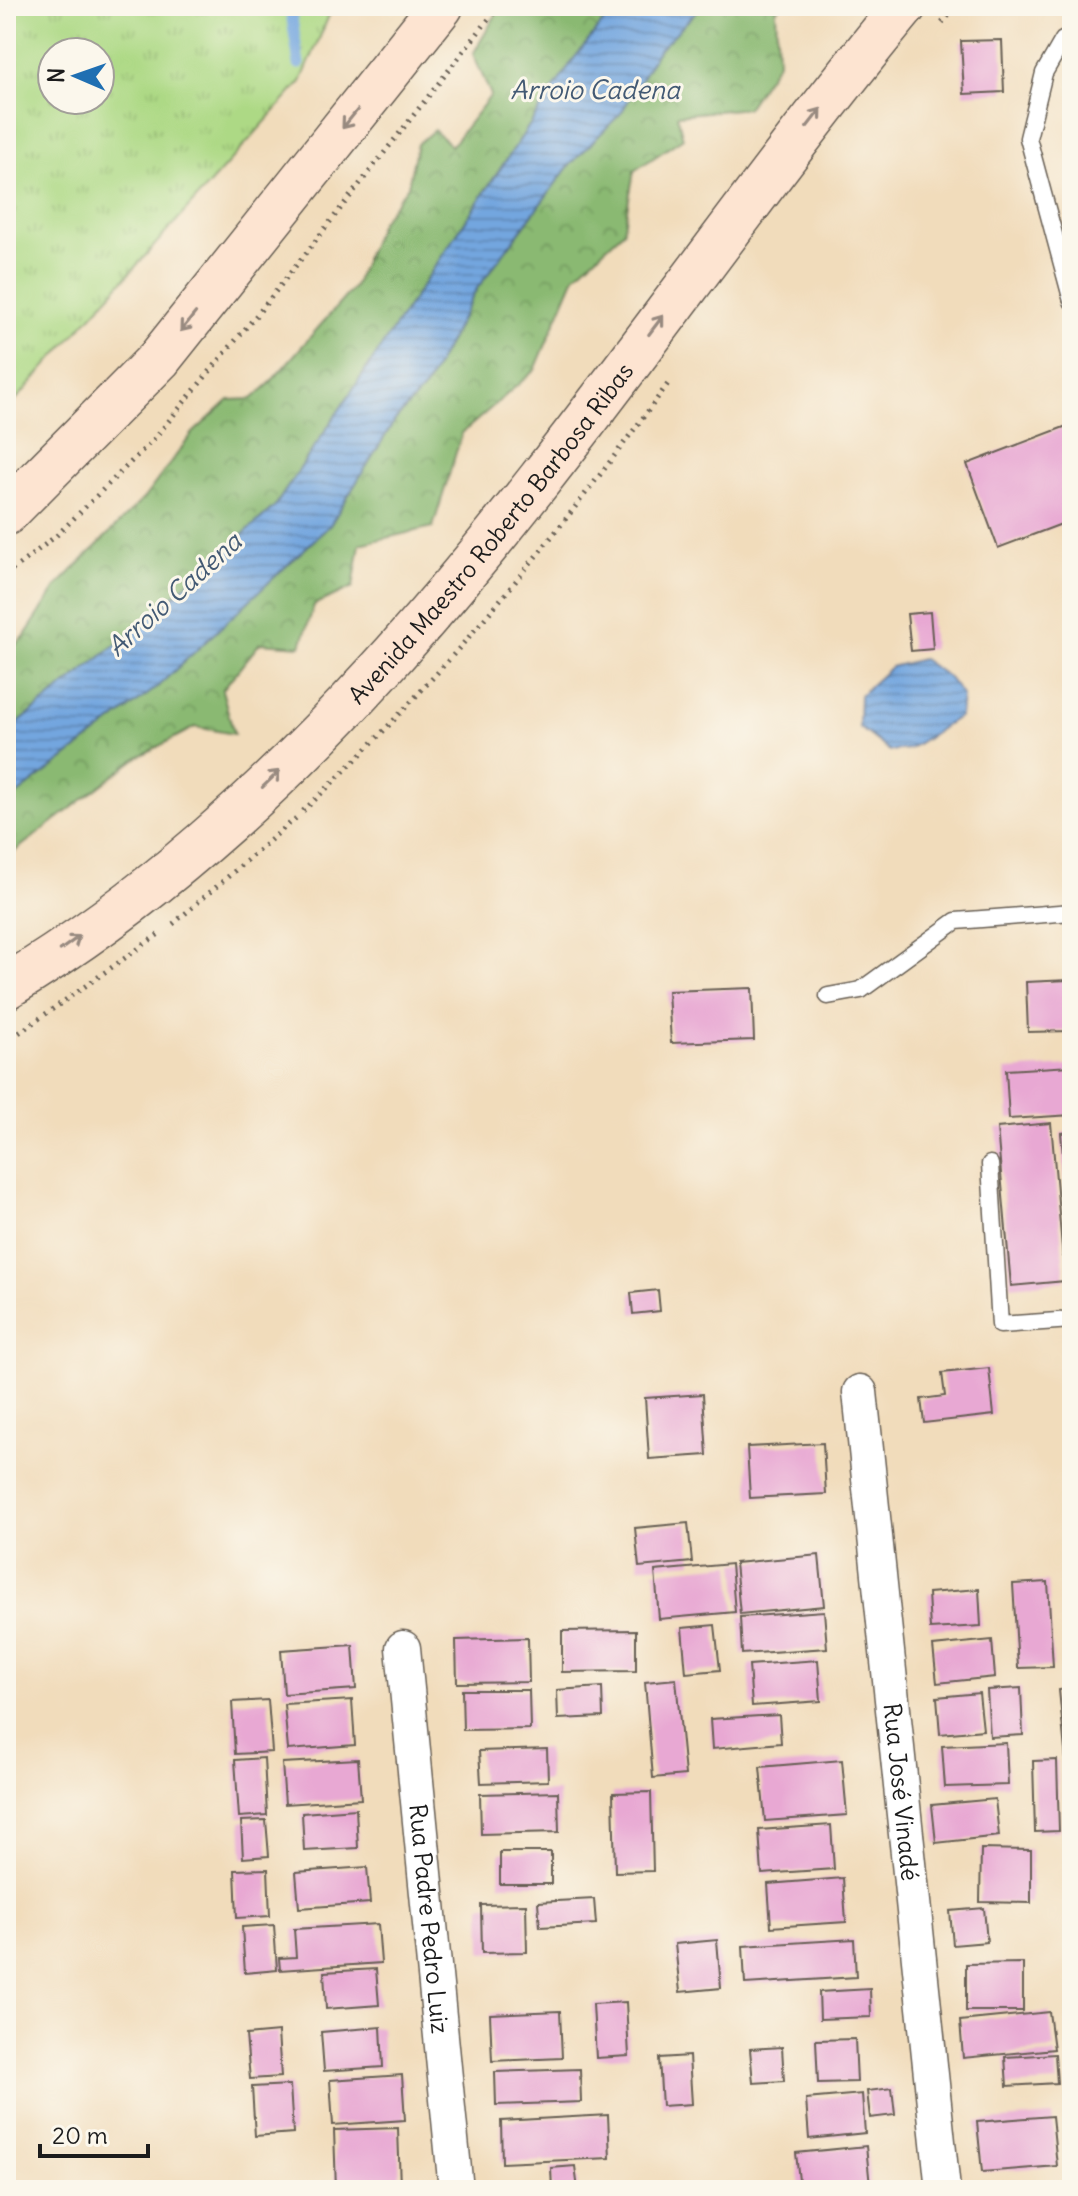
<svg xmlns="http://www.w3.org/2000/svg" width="1078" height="2196" font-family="Delius,sans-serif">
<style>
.grass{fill:url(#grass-tufts);stroke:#647a50;stroke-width:2;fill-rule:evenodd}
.forest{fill:url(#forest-crowns);stroke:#536a47;stroke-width:2}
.water{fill:url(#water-rules);stroke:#48617e;stroke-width:2}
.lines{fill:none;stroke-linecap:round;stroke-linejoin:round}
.stream{stroke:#73a6df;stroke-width:11}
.building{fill:#e8a8d3}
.service-casing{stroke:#675f54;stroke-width:19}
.minor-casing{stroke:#675f54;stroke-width:37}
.secondary-casing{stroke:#675f54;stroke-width:47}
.path{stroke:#675f54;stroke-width:5;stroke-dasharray:2 6;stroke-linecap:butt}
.service{stroke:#fff;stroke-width:16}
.minor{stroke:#fff;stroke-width:34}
.secondary{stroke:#fde4d1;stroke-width:44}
.oneway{stroke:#988a80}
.labels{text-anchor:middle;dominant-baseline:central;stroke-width:6;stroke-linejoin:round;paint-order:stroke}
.street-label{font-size:24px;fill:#1c1c1c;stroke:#fbf7ec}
.water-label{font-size:26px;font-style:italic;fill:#435a74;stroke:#fbf7ec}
</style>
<defs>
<pattern id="grass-tufts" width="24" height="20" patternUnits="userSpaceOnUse" patternTransform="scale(2)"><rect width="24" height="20" fill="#add985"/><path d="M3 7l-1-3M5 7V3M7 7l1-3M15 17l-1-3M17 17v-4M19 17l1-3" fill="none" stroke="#94ba72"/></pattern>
<pattern id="forest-crowns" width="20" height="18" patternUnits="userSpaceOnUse" patternTransform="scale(2)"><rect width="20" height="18" fill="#8ab972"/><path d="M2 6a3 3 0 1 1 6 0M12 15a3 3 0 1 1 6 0" fill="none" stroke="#769e62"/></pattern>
<pattern id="water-rules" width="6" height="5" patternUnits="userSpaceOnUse" patternTransform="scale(2)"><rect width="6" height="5" fill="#73a6df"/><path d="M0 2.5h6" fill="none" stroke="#5e86b4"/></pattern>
</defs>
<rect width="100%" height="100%" fill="#fbf7ec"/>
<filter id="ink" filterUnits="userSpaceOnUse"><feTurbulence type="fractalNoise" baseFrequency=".0125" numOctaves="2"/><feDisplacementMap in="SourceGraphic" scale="16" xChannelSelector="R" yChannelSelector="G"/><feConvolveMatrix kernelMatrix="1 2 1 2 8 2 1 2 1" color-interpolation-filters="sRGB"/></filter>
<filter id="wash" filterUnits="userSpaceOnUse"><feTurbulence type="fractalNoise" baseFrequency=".006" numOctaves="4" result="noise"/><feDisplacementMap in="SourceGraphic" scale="32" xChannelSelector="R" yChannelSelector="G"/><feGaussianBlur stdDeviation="1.8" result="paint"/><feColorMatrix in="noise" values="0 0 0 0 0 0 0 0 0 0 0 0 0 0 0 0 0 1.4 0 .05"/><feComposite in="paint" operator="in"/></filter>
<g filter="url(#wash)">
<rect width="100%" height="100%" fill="#f1dcbb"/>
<!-- grass -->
<path class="grass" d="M6 6H333L301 82 6 411ZM52 52H100V100H52Z"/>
<!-- forest -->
<g class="forest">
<path d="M501 6H616L573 60 275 506 142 624 6 733V654L24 637 57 586 144 498 193 433 229 400 252 399 269 384 354 287 380 223 408 186 417 144 434 130 451 146 491 95 473 54Z"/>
<path d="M702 6H780L776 11 778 62 747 108 677 115 683 138 634 171 623 232 575 276 535 370 462 433 433 527 360 544 353 587 314 605 301 646 260 643 222 690 234 734 195 727 138 757 6 858V803L156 688 330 525 395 420 426 386 476 290 568 167 621 113 657 52Z"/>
</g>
<!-- water -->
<g class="water">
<path d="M616 6H702L657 52 621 113 568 167 476 290 426 386 395 420 330 525 156 688 6 803V733L142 624 275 506 573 60Z"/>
<path d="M922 659 948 677 962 695 960 716 909 749 890 751 859 727 860 695 891 667Z"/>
</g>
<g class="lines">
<!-- stream -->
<path class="stream" d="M290 6 299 64"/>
</g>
<g id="blocks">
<!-- building -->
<g class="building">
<path d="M1002 40 1004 92 964 94 961 41Z"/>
<path d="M1072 424V520L998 548 967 464Z"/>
<path d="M930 612 933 649 911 651 907 614Z"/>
<path d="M1069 980 1071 1031 1028 1032 1026 982Z"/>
<path d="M752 988 754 1040 671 1043 668 991Z"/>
<path d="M1070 1066 1072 1115 1009 1119 1006 1070Z"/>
<path d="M1051 1123 1065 1281 1011 1286 997 1128Z"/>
<path d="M1072 1132V1230H1070L1061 1133Z"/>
<path d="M658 1290 660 1311 633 1314 631 1293Z"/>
<path d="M989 1368 994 1415 924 1423 921 1399 945 1396 942 1373Z"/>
<path d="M703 1394 707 1455 649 1459 645 1398Z"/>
<path d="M823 1443 826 1494 750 1498 747 1447Z"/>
<path d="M688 1523 692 1562 639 1567 635 1528Z"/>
<path d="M819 1555 824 1606 740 1614 735 1563Z"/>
<path d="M731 1564 735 1612 659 1619 655 1571Z"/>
<path d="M1048 1582 1053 1667 1018 1668 1013 1584Z"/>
<path d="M979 1589 981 1626 930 1629 928 1593Z"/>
<path d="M824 1611 827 1648 742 1654 740 1617Z"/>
<path d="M715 1625 720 1670 686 1673 682 1628Z"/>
<path d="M636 1630V1671L562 1672V1631Z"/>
<path d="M528 1638 529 1682 457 1683 456 1640Z"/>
<path d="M992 1640 995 1677 937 1683 933 1646Z"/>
<path d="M353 1645 356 1689 284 1694 281 1650Z"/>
<path d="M818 1660 821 1701 752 1706 749 1665Z"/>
<path d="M676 1679 685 1775 653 1778 645 1682Z"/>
<path d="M602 1687 603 1717 558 1719 557 1690Z"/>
<path d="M1021 1688 1023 1735 990 1737 987 1690Z"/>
<path d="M1072 1688V1801H1070L1059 1690Z"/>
<path d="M462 1690H529L530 1729 463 1730Z"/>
<path d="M979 1693 983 1730 940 1734 937 1697Z"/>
<path d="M268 1700 272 1752 235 1754 232 1702Z"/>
<path d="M352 1700 355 1745 288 1750 284 1704Z"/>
<path d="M779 1715 781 1743 712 1749 710 1719Z"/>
<path d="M1006 1743 1008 1785 945 1787 942 1746Z"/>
<path d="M547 1749 548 1781 481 1783 479 1751Z"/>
<path d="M264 1758 267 1815 239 1817 235 1760Z"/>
<path d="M358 1759 361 1799 285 1804 282 1763Z"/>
<path d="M842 1760 847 1815 765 1821 760 1767Z"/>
<path d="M1057 1760 1059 1831 1035 1832 1033 1761Z"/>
<path d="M558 1792 559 1832 481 1834 480 1794Z"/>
<path d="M651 1792 653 1871 615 1872 613 1793Z"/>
<path d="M995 1799 999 1836 936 1843 932 1805Z"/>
<path d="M356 1809 358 1848 304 1851 302 1813Z"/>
<path d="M266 1820 269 1856 243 1858 241 1821Z"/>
<path d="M831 1825 834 1869 762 1874 759 1830Z"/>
<path d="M981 1849 1031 1850V1903L980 1902Z"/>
<rect x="500" y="1852" width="51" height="32"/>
<path d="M367 1867 370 1903 299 1908 296 1872Z"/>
<path d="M268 1869 270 1916 237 1918 235 1870Z"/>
<path d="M843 1878 846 1922 771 1927 768 1884Z"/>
<path d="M594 1899 596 1924 540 1927 538 1902Z"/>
<path d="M526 1904 527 1952 482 1953 481 1905Z"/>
<path d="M984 1908 987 1942 953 1945 950 1911Z"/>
<path d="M378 1924 381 1963 280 1970 279 1958 296 1957 294 1929Z"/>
<path d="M274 1925 277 1970 245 1973 242 1927Z"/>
<path d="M854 1939 856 1977 745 1984 743 1946Z"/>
<path d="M717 1940 721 1988 680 1992 675 1944Z"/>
<path d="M1023 1963V2011H966V1964Z"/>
<path d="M376 1969 379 2005 326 2009 324 1972Z"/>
<path d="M870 1989 871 2017 820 2019 819 1992Z"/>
<path d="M626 2002 629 2056 596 2058 593 2004Z"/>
<path d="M560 2011 562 2058 492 2061 490 2014Z"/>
<path d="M1049 2012 1054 2049 963 2058 960 2021Z"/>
<path d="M381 2027 383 2067 324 2071 321 2032Z"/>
<path d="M278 2032 281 2077 250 2079 246 2035Z"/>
<path d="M855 2039 857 2082 818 2083 816 2040Z"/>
<path d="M782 2047 784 2081 753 2083 750 2049Z"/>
<path d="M1055 2054 1057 2083 1007 2086 1005 2057Z"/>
<path d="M689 2056 692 2104 662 2106 659 2058Z"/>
<path d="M580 2069 581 2102 496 2105 495 2072Z"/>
<path d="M402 2075 405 2120 333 2125 330 2080Z"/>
<path d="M290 2085 293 2133 255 2136 252 2087Z"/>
<path d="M892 2088 895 2115 870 2118 867 2091Z"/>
<path d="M862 2094 865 2133 809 2139 806 2099Z"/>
<path d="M608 2115 610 2158 502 2163 501 2121Z"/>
<path d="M1052 2116 1057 2166 982 2172 977 2122Z"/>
<path d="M398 2128 400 2187 336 2189 334 2130Z"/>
<path d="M866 2146 870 2186 800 2190 796 2153Z"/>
<path d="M575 2166 578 2190H552L551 2168Z"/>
</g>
</g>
</g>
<g filter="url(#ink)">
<use href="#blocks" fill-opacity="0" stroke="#675f54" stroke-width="2"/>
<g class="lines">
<!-- service casing -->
<g class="service-casing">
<g id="service">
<path d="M1072 36 1063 40 1044 73 1028 138 1072 301"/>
<path d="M828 996 861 990 956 921 1072 912"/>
<path d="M990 1164 1000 1325 1072 1320"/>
</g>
</g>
<!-- minor casing -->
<g class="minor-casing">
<g id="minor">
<path id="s1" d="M860 1392 943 2190"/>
<path id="s2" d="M403 1648 456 2190"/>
</g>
</g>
<!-- secondary casing -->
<g class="secondary-casing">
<g id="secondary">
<path d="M6 513 159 359 441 6"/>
<path id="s3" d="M6 987C391 755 624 344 904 6"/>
</g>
</g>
<!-- path -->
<g class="path">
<path d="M942 23 957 6"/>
<path d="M6 575 56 536 153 440 269 300 499 6"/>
<path d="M303 811C441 681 558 534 670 381"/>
<path d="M173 924 296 818"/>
<path d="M6 1042 159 934"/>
</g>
<!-- service -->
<use href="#service" class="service"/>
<!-- minor -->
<use href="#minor" class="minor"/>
<!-- secondary -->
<use href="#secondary" class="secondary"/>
</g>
<!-- one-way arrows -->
<defs><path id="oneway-shaft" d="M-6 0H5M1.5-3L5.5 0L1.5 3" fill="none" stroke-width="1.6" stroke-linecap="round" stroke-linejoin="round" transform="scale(2)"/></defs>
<g class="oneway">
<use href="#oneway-shaft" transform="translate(814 118) rotate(-52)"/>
<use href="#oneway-shaft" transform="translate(350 119) rotate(129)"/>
<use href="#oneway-shaft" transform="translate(188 322) rotate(129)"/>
<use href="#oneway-shaft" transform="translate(656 325) rotate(-53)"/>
<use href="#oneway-shaft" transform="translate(271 779) rotate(-44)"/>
<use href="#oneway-shaft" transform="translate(70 943) rotate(-36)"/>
</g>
</g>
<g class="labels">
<!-- street labels -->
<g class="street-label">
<text stroke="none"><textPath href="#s3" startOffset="668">Avenida Maestro Roberto Barbosa Ribas</textPath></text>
<text stroke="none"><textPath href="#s1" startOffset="402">Rua José Vinadé</textPath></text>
<text stroke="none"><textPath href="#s2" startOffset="272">Rua Padre Pedro Luiz</textPath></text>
</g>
<!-- water labels -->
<g class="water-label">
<text x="595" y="89">Arroio Cadena</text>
<text transform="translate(174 594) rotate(-42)">Arroio Cadena</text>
</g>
</g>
<!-- margin -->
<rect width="1078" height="2196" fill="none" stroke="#fbf7ec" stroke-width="32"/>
<!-- north arrow -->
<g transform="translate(76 76) rotate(272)"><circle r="38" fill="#fbf7ec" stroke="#a29f99" stroke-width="2"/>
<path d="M0-6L14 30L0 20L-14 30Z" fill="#1f6fb2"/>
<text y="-12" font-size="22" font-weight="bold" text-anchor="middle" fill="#1c1c1c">N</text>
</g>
<!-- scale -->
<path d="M40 2144v12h108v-12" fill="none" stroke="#1c1c1c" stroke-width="4"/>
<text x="52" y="2144" font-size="24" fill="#1c1c1c" stroke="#fbf7ec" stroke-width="6" paint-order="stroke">20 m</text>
</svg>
